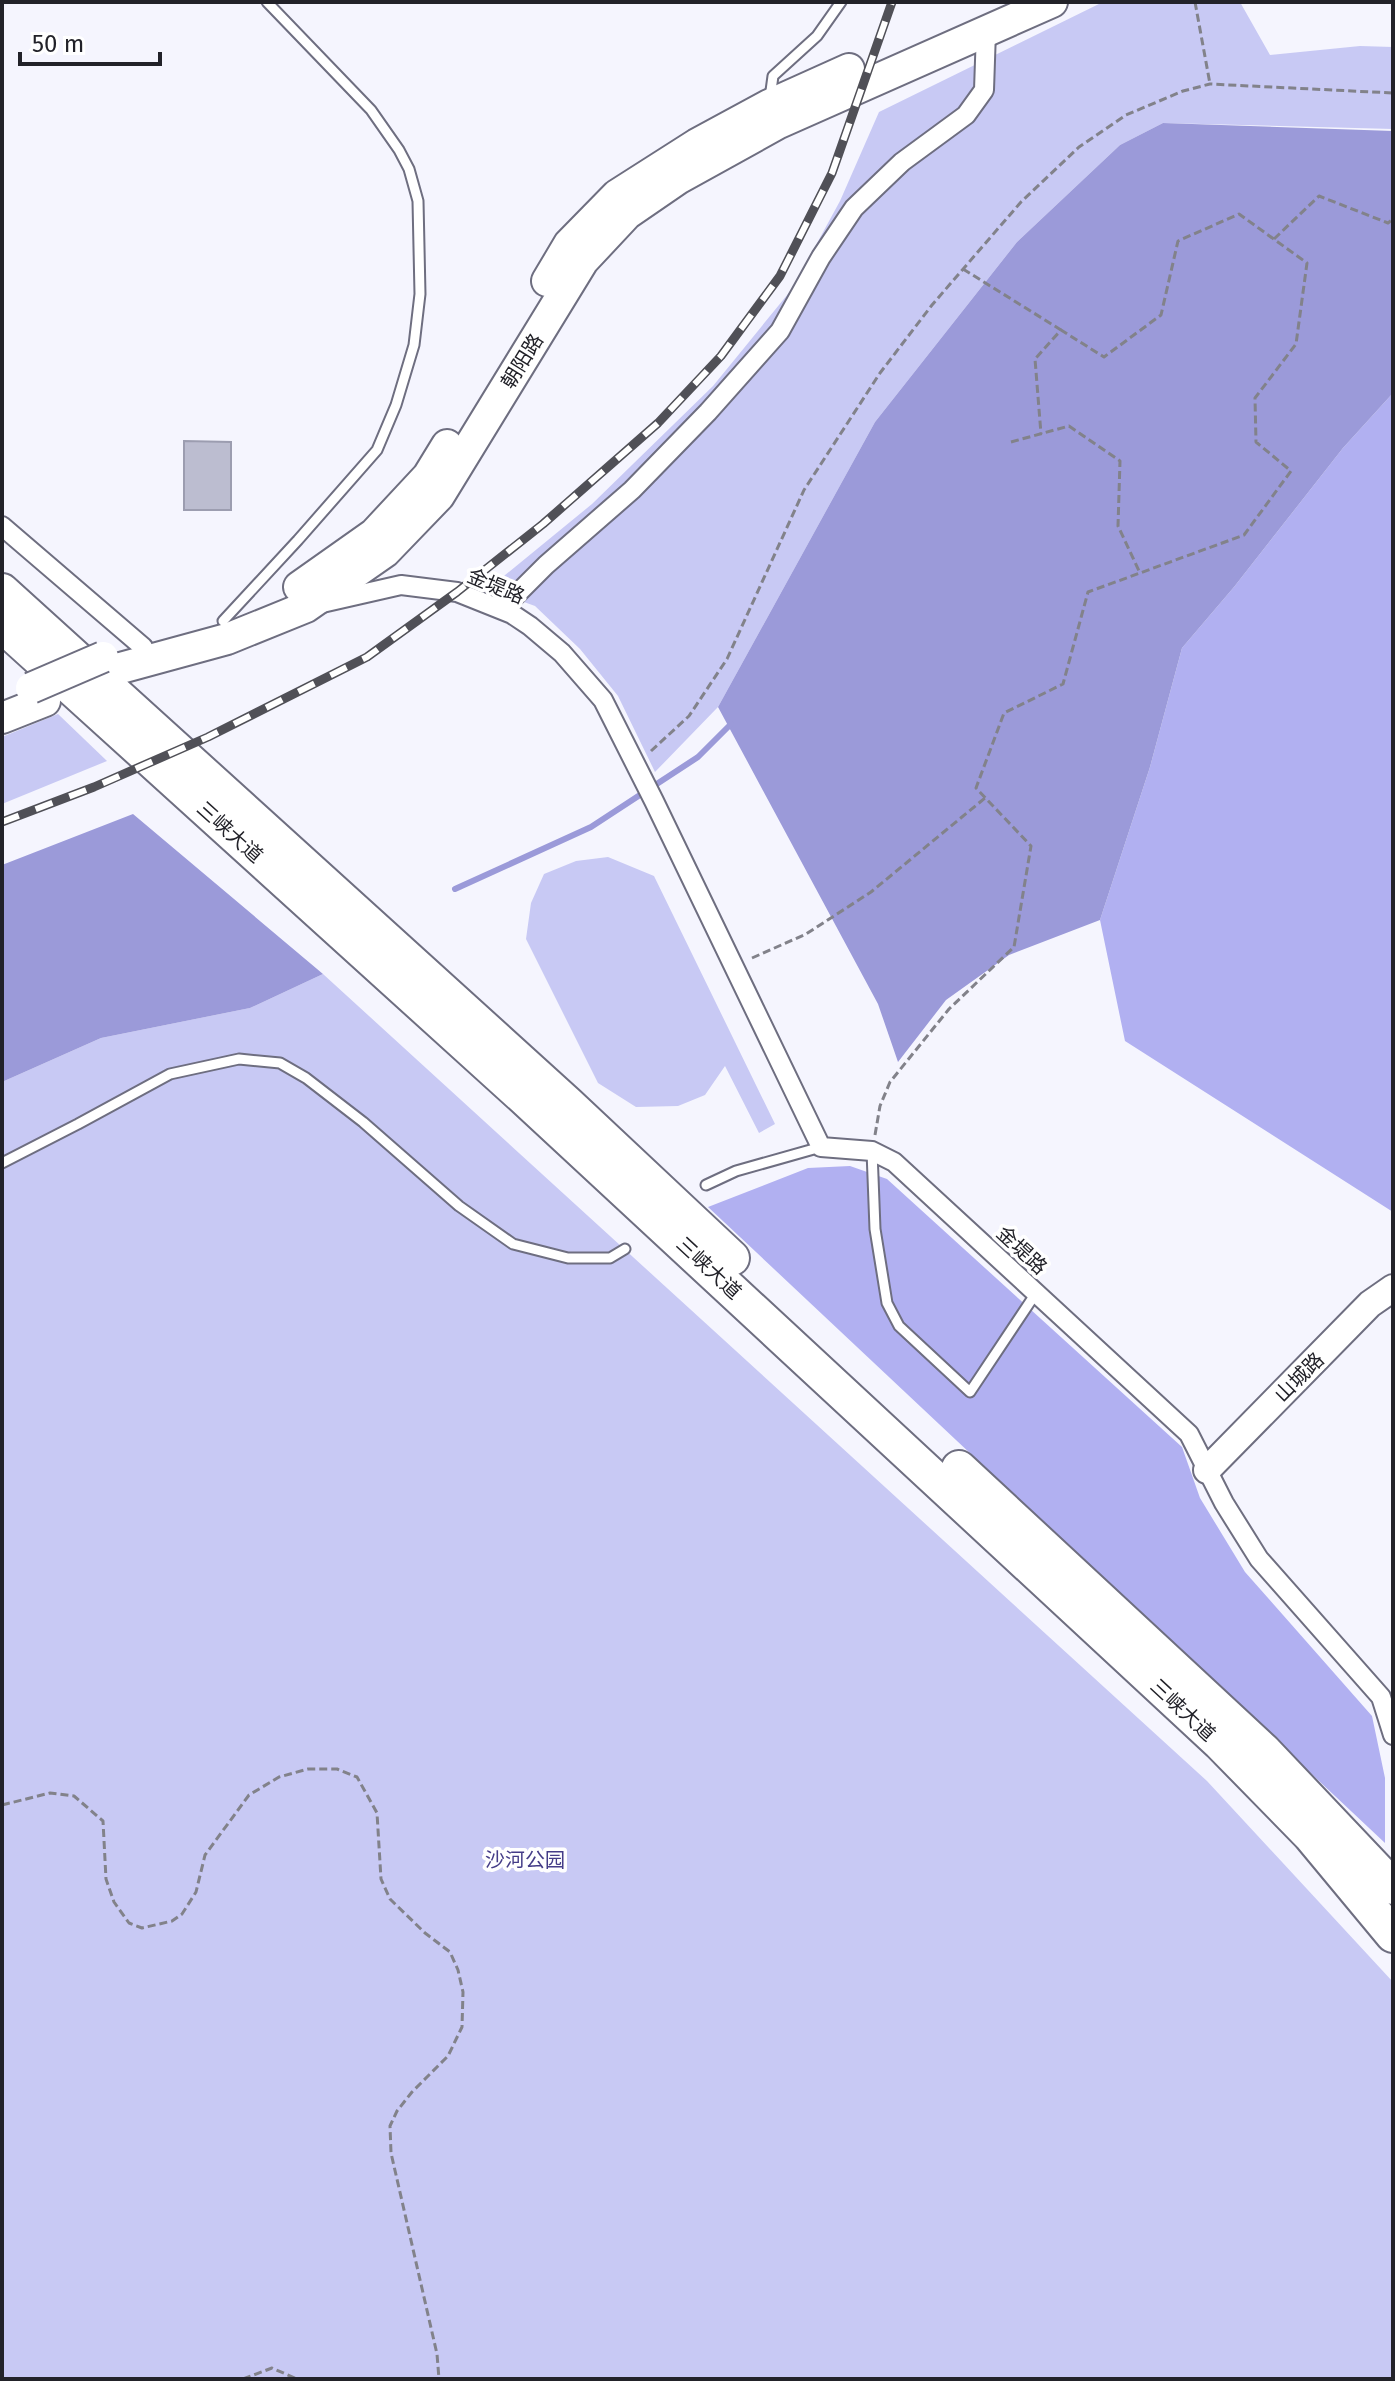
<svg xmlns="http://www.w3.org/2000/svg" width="1395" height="2381" font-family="'Fira Sans','Noto Sans SC',sans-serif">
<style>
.green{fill:#c8c9f4}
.forest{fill:#b1b0f1}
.water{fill:#9b9ad9}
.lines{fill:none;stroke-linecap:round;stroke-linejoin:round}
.stream{stroke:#9b9ad9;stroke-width:6}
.building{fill:#bcbdd0;stroke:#9c9db0;stroke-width:2}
.lane-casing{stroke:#6e6e80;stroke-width:13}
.street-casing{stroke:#6e6e80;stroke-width:22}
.secondary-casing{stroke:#6e6e80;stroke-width:30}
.primary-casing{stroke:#6e6e80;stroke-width:34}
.highway-casing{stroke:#6e6e80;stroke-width:38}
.path{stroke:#82828a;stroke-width:3;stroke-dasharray:8 4;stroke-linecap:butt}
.lane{stroke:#fff;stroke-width:9}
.street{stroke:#fff;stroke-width:18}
.secondary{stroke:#fff;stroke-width:26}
.primary{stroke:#fff;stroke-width:30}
.highway{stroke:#fff;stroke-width:34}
.rail-casing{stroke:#505057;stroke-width:9}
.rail{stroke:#fff;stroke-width:6;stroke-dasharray:18;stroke-linecap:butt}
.primary-bridge-casing{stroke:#6e6e80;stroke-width:34;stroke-linecap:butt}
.primary-bridge{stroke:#fff;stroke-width:30}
.labels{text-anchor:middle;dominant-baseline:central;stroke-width:7;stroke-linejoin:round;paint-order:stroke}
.street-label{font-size:20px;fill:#222229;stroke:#fff}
.park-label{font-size:20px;fill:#453d88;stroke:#fff}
</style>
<rect width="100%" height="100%" fill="#f5f5fe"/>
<!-- green -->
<g class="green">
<path d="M1103 2H1240L1270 55 1360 46 1393 47V129L1163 123 1120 145 1017 242 875 422 718 707 655 772 618 696 580 649 535 606 488 589 592 504 713 386 792 289 840 201 879 112Z"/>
<path d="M58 714 107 761 2 804V737Z"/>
<path d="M608 857 654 876 775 1124 759 1133 725 1066 705 1095 678 1106 636 1107 598 1083 526 939 531 903 544 874 576 861Z"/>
<path d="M323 974 1207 1781 1393 1982V2379H2V1082L101 1038 250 1008Z"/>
</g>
<!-- forest -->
<g class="forest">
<path d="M1393 393V1212L1125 1041 1100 920 1150 767 1182 648 1234 587 1343 448Z"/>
<path d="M850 1166 887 1179 1182 1447 1200 1498 1245 1572 1372 1716 1385 1778V1843L708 1207 808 1168Z"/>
</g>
<!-- water -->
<g class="water">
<path d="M1163 123 1393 131V393L1343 448 1234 587 1182 648 1150 767 1100 920 1009 955 946 1000 898 1062 878 1004 718 707 875 422 1017 242 1120 145Z"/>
<path d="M133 814 323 974 250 1008 101 1038 2 1082V865Z"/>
</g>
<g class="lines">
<!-- stream -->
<path class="stream" d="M455 889 591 827 698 757 731 724"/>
</g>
<!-- building -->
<path class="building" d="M184 441 231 442V510H184Z"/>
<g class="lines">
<!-- lane casing -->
<g class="lane-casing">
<g id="lane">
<path d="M770 98 773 76 817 36 841 2"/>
<path d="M223 621 298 540 377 450 396 405 414 345 420 294 418 201 409 169 399 150 371 110 267 2"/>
<path d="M872 1151 875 1229 887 1303 899 1326 970 1392 1036 1293"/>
<path d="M2 1163 78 1124 170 1074 239 1059 280 1063 306 1078 363 1122 459 1206 513 1244 568 1258H610L625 1249"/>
<path d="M706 1185 736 1171 821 1147"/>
</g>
</g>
<!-- street casing -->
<g class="street-casing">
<g id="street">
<path d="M2 526 143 647"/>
<path d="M322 603 401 585 457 592 512 614 530 626 562 653 603 700 654 801 821 1147 872 1151 894 1162 1189 1434 1224 1503 1259 1559 1381 1697 1393 1735"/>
<path d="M502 609 546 565 632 490 708 412 780 331 821 257 854 208 902 162 966 115 984 90 986 31"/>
</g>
</g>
<!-- secondary casing -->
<g class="secondary-casing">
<path id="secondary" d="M1207 1470 1370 1304 1393 1288"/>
</g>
<!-- primary casing -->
<g class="primary-casing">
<g id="primary">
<path d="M547 281 569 244 617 195 697 144 769 105 849 69"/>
<path d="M299 587 374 534 428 476 447 445"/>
<path d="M117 669 227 639 306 607 385 552 439 496 583 261 627 214 678 179 779 123 1052 2"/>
<path d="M2 718 45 701"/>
</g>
</g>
<!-- highway casing -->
<g class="highway-casing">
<g id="highway">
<path d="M2 591 568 1104 732 1258"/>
<path d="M2 625 523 1097 1220 1743 1310 1835 1393 1935"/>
<path d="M959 1468 1264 1751 1393 1887"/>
</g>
</g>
<!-- path -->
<g class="path">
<path d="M1195 2 1210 84"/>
<path d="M1274 239 1319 196 1388 223 1393 219"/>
<path d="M963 269 1061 330"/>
<path d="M1011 442 1069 426 1120 461 1118 526 1140 573"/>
<path d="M651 751 689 716 727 659 804 490 880 373 932 305 1021 202 1079 147 1126 115 1183 91 1210 84 1393 93"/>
<path d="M752 958 806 934 871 892 985 798"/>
<path d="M875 1135 880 1106 890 1082 949 1009 1014 947 1031 846 976 788 1004 713 1063 684 1088 592 1244 535 1291 471 1256 442 1255 398 1296 344 1307 263 1239 214 1178 241 1161 315 1104 357 1061 330 1035 359 1041 434"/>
<path d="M2 1805 50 1793 74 1796 103 1821 106 1879 114 1902 129 1923 142 1928 172 1921 182 1914 196 1892 205 1855 249 1795 279 1777 308 1769H337L357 1777 377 1813 381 1879 390 1899 425 1933 450 1952 458 1970 463 1992 462 2027 448 2056 412 2092 397 2111 390 2126 391 2153 437 2354 439 2379"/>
<path d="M243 2379 272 2368 297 2379"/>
</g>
<!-- lane -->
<use href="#lane" class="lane"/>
<!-- street -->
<use href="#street" class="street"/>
<!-- secondary -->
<use href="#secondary" class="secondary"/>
<!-- primary -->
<use href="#primary" class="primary"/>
<!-- highway -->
<use href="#highway" class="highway"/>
<!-- rail casing -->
<g class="rail-casing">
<path id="rail" d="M2 822 94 787 208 737 367 657 457 592 543 524 658 423 721 356 780 276 832 173 892 2"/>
</g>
<!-- rail -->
<use href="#rail" class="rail"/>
<!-- primary-bridge casing -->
<g class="primary-bridge-casing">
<path id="primary-bridge" d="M31 688 103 657"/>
</g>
<!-- primary-bridge -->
<use href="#primary-bridge" class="primary-bridge"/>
</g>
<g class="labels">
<!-- street labels -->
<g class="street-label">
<text transform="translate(522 361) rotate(-58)">朝阳路</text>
<text transform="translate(496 586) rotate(23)">金堤路</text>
<text transform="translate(230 832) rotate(42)">三峡大道</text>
<text transform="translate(1022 1250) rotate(43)">金堤路</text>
<text transform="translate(709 1268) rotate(43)">三峡大道</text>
<text transform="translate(1299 1377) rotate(-45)">山城路</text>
<text transform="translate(1183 1710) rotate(43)">三峡大道</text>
</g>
<!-- park labels -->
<g class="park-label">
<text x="525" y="1860">沙河公园</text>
</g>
</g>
<!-- border -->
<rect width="1395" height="2381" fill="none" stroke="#222229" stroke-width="8"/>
<!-- scale -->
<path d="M20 52v12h140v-12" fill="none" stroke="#222229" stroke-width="4"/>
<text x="32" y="52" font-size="24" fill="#222229" stroke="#ffffff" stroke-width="6" paint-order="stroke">50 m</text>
</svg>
